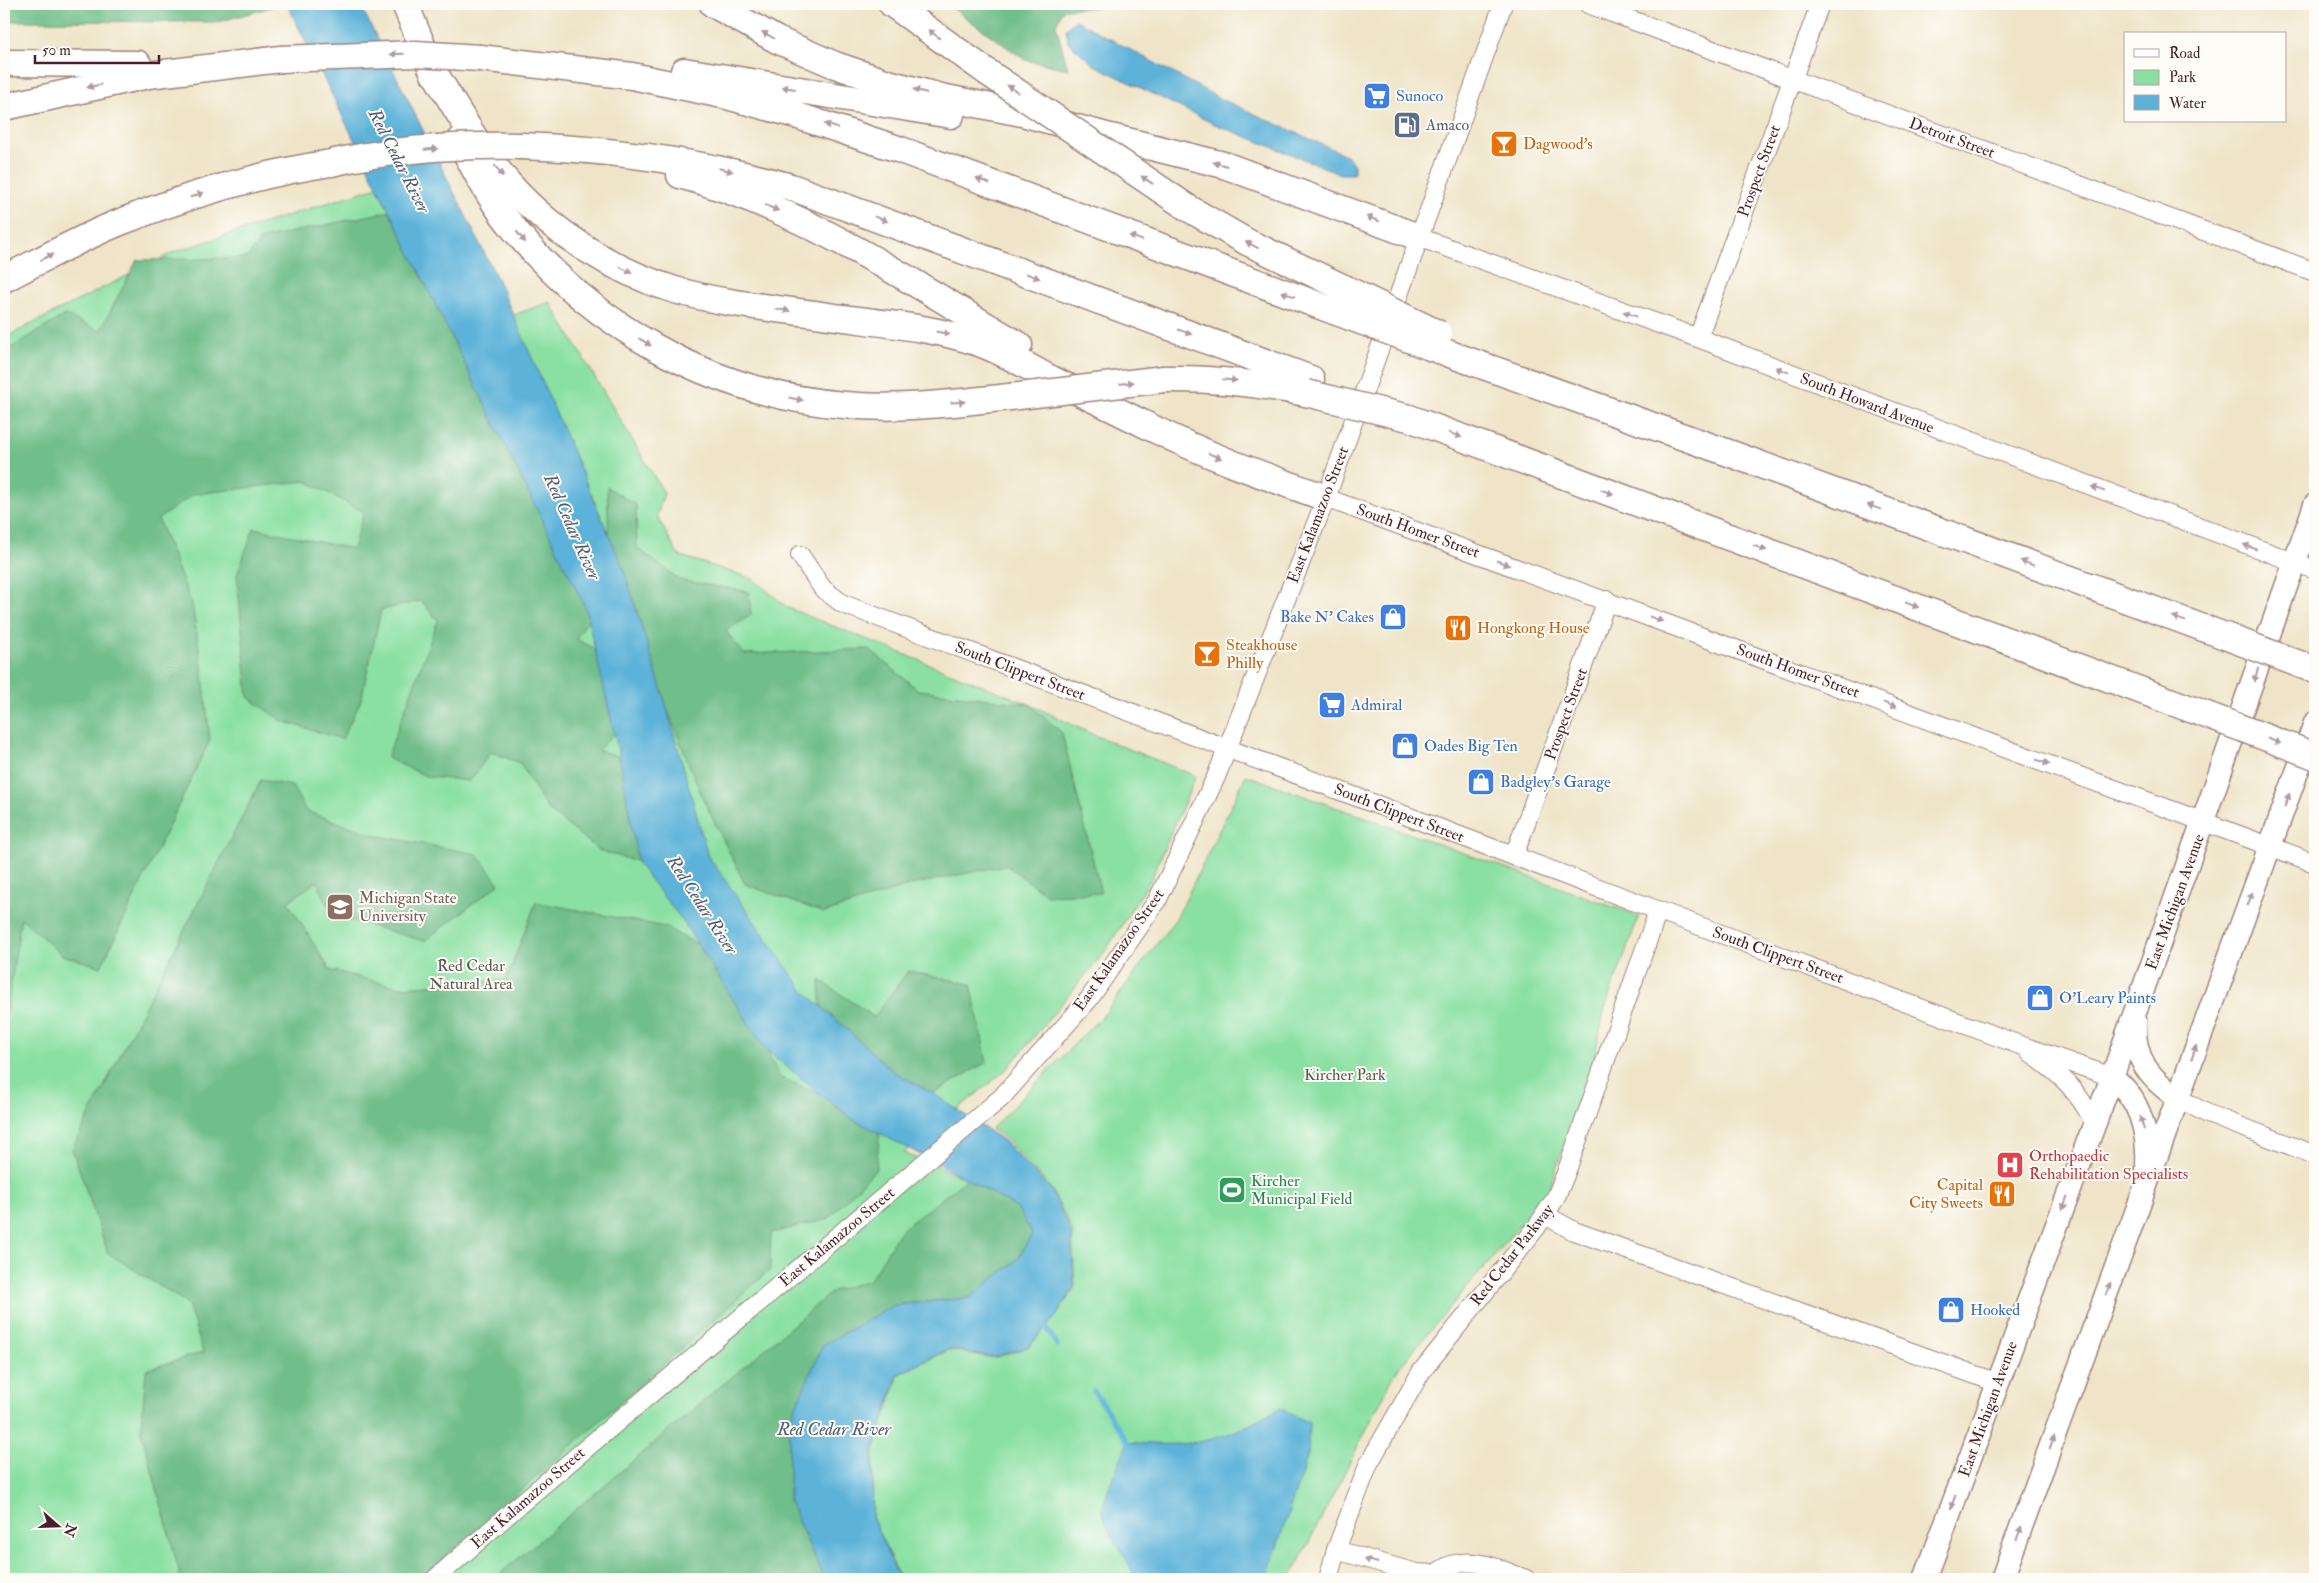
<svg xmlns="http://www.w3.org/2000/svg" width="2319" height="1583" font-family="'IM FELL Double Pica',serif">
<style>
.green{fill:#8ae0a3;stroke:#6a8067}
.forest{fill:#6fbe89;stroke:#5c6e5a}
.water{fill:#5cb2d9;stroke:#536882}
.lines{fill:none;stroke-linecap:round;stroke-linejoin:round}
.stream{stroke:#5cb2d9;stroke-width:5}
.minor-casing{stroke:#9c827a;stroke-width:20}
.major-casing{stroke:#9c827a;stroke-width:25}
.highway-casing{stroke:#9c827a;stroke-width:29}
.minor{stroke:#fff;stroke-width:18}
.major{stroke:#fff;stroke-width:22}
.highway{stroke:#fff;stroke-width:26}
.highway-bridge-casing{stroke:#9c827a;stroke-width:29;stroke-linecap:butt}
.highway-bridge{stroke:#fff;stroke-width:26}
.oneway{fill:#ae9aa0}
.labels{text-anchor:middle;dominant-baseline:central;stroke-width:4;stroke-linejoin:round;paint-order:stroke}
.shop-label{font-size:16px;fill:#366cbe;stroke:#fdfcf7;text-anchor:start}
.service-label{font-size:16px;fill:#4e5e75;stroke:#fdfcf7;text-anchor:start}
.street-label{font-size:16px;fill:#4a1f2b;stroke:#fdfcf7}
.food-label{font-size:16px;fill:#c56008;stroke:#fdfcf7;text-anchor:start}
.education-label{font-size:16px;fill:#785e54;stroke:#fdfcf7;text-anchor:start}
.park-label{font-size:16px;fill:#5d594f;stroke:#fdfcf7}
.health-label{font-size:16px;fill:#be3a42;stroke:#fdfcf7;text-anchor:start}
.leisure-label{font-size:16px;fill:#27864d;stroke:#fdfcf7;text-anchor:start}
.water-label{font-size:18px;font-style:italic;fill:#515a71;stroke:#fdfcf7}
</style>
<rect width="100%" height="100%" fill="#fdfcf7"/>
<filter id="ink" filterUnits="userSpaceOnUse"><feTurbulence type="fractalNoise" baseFrequency=".02" numOctaves="2"/><feDisplacementMap in="SourceGraphic" scale="10" xChannelSelector="R" yChannelSelector="G"/><feConvolveMatrix kernelMatrix="1 2 1 2 8 2 1 2 1" color-interpolation-filters="sRGB"/></filter>
<filter id="wash" filterUnits="userSpaceOnUse"><feTurbulence type="fractalNoise" baseFrequency=".0096" numOctaves="4" result="noise"/><feDisplacementMap in="SourceGraphic" scale="20" xChannelSelector="R" yChannelSelector="G"/><feGaussianBlur stdDeviation="1.12" result="paint"/><feColorMatrix in="noise" values="0 0 0 0 0 0 0 0 0 0 0 0 0 0 0 0 0 1.4 0 .05"/><feComposite in="paint" operator="in"/></filter>
<g filter="url(#wash)">
<rect width="100%" height="100%" fill="#efe4c8"/>
<!-- green -->
<g class="green">
<path d="M377 187 452 337 550 302 664 493 657 516 678 555 753 579 788 608 1029 704 1094 735 1196 776 1151 879 1104 953 1007 1069 904 1153 967 1179 1018 1208 894 1305 789 1500 825 1579H4V338L174 252Z"/>
<path d="M1246 775 1639 916 1605 1008 1590 1077 1547 1193 1397 1370 1290 1579H900L872 1517 874 1451 899 1374 949 1350 994 1358 1029 1347 1057 1315 1075 1287 1072 1230 1052 1190 1005 1138 991 1129 1106 1012 1177 917Z"/>
</g>
<!-- forest -->
<g class="forest">
<path d="M4 4H270L272 7 218 22 4 21Z"/>
<path d="M947 4H1108L1106 7 1063 9 1056 25 1068 69 1025 60Z"/>
<path d="M408 207 593 612 576 639 608 656 623 724 598 750 631 760 653 866 600 851 547 809 520 763 491 752 470 781 428 777 387 758 438 620 421 601 381 610 361 700 342 739 282 721 248 697 237 575 254 528 353 549 364 512 306 481 194 494 158 519 192 604 202 665 210 740 101 967 62 955 21 918 4 1028V352L65 315 100 331 137 260 247 258 261 239Z"/>
<path d="M607 487 636 505 637 548 680 580 749 592 751 615 726 631 744 654 869 649 918 690 1029 704 1062 733 1101 893 1047 895 1006 865 911 885 824 913 745 884 703 799 610 566Z"/>
<path d="M261 780 292 786 306 811 374 835 477 854 499 884 424 941 332 915 317 881 288 902 330 970 400 987 506 980 536 902 665 927 727 960 779 1077 881 1119 876 1169 828 1219 771 1233 770 1270 421 1579 181 1578 141 1430 146 1370 203 1352 188 1304 108 1253 72 1149Z"/>
<path d="M908 971 971 984 987 1062 912 1106 822 1026 820 980 874 1017Z"/>
<path d="M967 1179 1018 1208 1032 1234 1018 1259 969 1298 894 1305 789 1500 825 1579H494L833 1291 870 1280 900 1231Z"/>
</g>
<!-- water -->
<g class="water">
<path d="M287 4H360L498 280 623 567 664 698 708 856 803 990 894 1072 934 1094 1004 1141 1051 1190 1071 1231 1074 1287 1057 1315 1028 1347 994 1357 949 1349 898 1374 873 1452 872 1517 899 1579H825L823 1576 789 1500V1421L823 1345 894 1305 969 1298 1018 1259 1032 1234 1017 1208 967 1179 852 1119 766 1050 682 920 638 864 619 753 585 607Z"/>
<path d="M1076 20 1219 98 1348 156 1354 165V174H1341L1214 124 1094 65 1068 42 1066 28Z"/>
<path d="M1280 1408 1309 1423 1308 1455 1266 1579H1135C1129 1557 1102 1529 1103 1508 1103 1498 1123 1455 1128 1442 1194 1449 1224 1441 1280 1408Z"/>
</g>
<g class="lines">
<!-- stream -->
<g class="stream">
<path d="M1043 1322 1057 1345"/>
<path d="M1094 1391 1128 1442"/>
</g>
</g>
</g>
<g filter="url(#ink)">
<g class="lines">
<!-- minor casing -->
<g class="minor-casing">
<g id="minor">
<path d="M1588 4 2315 272"/>
<path d="M1418 237 1698 338 2315 570"/>
<path d="M1698 338 1820 4"/>
<path d="M1326 498 2315 863"/>
<path d="M800 555 823 589 843 604 1673 916 2017 1044 2112 1077"/>
<path d="M1514 856 1607 600"/>
<path d="M2030 1053C2062 1075 2077 1089 2095 1124"/>
<path d="M2178 1098 2208 1114 2315 1155"/>
<path d="M1545 1215 1574 1231 1998 1383"/>
<path d="M1336 1550 1416 1573 1435 1574"/>
<path d="M435 1579 519 1505 1001 1098 1089 999 1157 901 1216 777 1326 498 1503 4"/>
<path d="M1328 1579 1336 1550 1369 1463 1421 1372 1536 1228 1555 1199 1566 1173 1658 911"/>
<path d="M1433 1579C1436 1572 1443 1568 1451 1565 1478 1557 1501 1570 1526 1579"/>
</g>
</g>
<!-- major casing -->
<g class="major-casing">
<g id="major">
<path d="M2135 1020C2133 1058 2148 1078 2178 1098"/>
<path d="M2112 1077C2141 1099 2149 1135 2147 1170"/>
<path d="M1925 1579 2112 1077 2315 505"/>
<path d="M2002 1579 2315 723"/>
</g>
</g>
<!-- highway casing -->
<g class="highway-casing">
<g id="highway">
<path d="M405 4 434 74"/>
<path d="M713 4 777 40 835 65 888 83 941 97 1022 113 1103 135 1224 165 1418 237"/>
<path d="M892 4 987 72"/>
<path d="M480 58 632 76 723 95 786 112 898 149 1334 311"/>
<path d="M4 63 138 64"/>
<path d="M684 71 951 115"/>
<path d="M434 72C457 110 479 149 508 183 551 232 613 271 675 290 723 304 773 308 822 315 874 323 929 326 979 343 1007 353 1031 369 1057 382 1090 397 1122 413 1154 429 1210 457 1268 477 1326 498"/>
<path d="M4 107 148 75 281 59"/>
<path d="M460 141C473 167 486 192 504 216 585 323 709 394 844 405 899 410 955 403 1010 397"/>
<path d="M521 146C613 149 702 162 791 187L1311 379"/>
<path d="M680 175C802 208 911 282 1019 345"/>
<path d="M1188 208 1247 242 1344 288"/>
<path d="M4 279C43 259 82 237 123 221 190 194 260 174 331 163"/>
<path d="M1433 348 1726 452 2225 636"/>
<path d="M1164 379C1212 378 1258 383 1306 393"/>
<path d="M1409 418 2196 711"/>
</g>
</g>
<!-- minor -->
<use href="#minor" class="minor"/>
<!-- major -->
<use href="#major" class="major"/>
<!-- highway -->
<use href="#highway" class="highway"/>
<!-- highway-bridge casing -->
<g class="highway-bridge-casing">
<g id="highway-bridge">
<path d="M281 59 416 54 480 58"/>
<path d="M987 72 1188 208"/>
<path d="M331 163C393 149 458 145 521 146"/>
<path d="M1344 288 1439 334"/>
<path d="M1334 311 1433 348"/>
<path d="M1306 393 1409 418"/>
<path d="M1010 397 1164 379"/>
<path d="M2225 636 2315 670"/>
<path d="M2196 711 2315 756"/>
</g>
</g>
<!-- highway-bridge -->
<use href="#highway-bridge" class="highway-bridge"/>
</g>
<!-- one-way arrows -->
<defs><path id="oneway-solid" d="M-6-.8H1V-3.2L6.5 0L1 3.2V.8H-6Z" transform="scale(1.25)"/></defs>
<g class="oneway">
<use href="#oneway-solid" transform="translate(934 34) rotate(-144)"/>
<use href="#oneway-solid" transform="translate(768 35) rotate(-151)"/>
<use href="#oneway-solid" transform="translate(397 54) rotate(179)"/>
<use href="#oneway-solid" transform="translate(94 86) rotate(168)"/>
<use href="#oneway-solid" transform="translate(789 88) rotate(-171)"/>
<use href="#oneway-solid" transform="translate(1013 89) rotate(-146)"/>
<use href="#oneway-solid" transform="translate(920 91) rotate(-165)"/>
<use href="#oneway-solid" transform="translate(831 126) rotate(-163)"/>
<use href="#oneway-solid" transform="translate(431 149) rotate(-5)"/>
<use href="#oneway-solid" transform="translate(1220 164) rotate(-164)"/>
<use href="#oneway-solid" transform="translate(726 170) rotate(13)"/>
<use href="#oneway-solid" transform="translate(499 171) rotate(52)"/>
<use href="#oneway-solid" transform="translate(1147 180) rotate(-146)"/>
<use href="#oneway-solid" transform="translate(983 181) rotate(-160)"/>
<use href="#oneway-solid" transform="translate(197 195) rotate(-19)"/>
<use href="#oneway-solid" transform="translate(772 208) rotate(24)"/>
<use href="#oneway-solid" transform="translate(881 219) rotate(20)"/>
<use href="#oneway-solid" transform="translate(1373 219) rotate(-159)"/>
<use href="#oneway-solid" transform="translate(521 237) rotate(50)"/>
<use href="#oneway-solid" transform="translate(1136 238) rotate(-160)"/>
<use href="#oneway-solid" transform="translate(1252 245) rotate(-153)"/>
<use href="#oneway-solid" transform="translate(47 257) rotate(-27)"/>
<use href="#oneway-solid" transform="translate(626 270) rotate(26)"/>
<use href="#oneway-solid" transform="translate(1033 276) rotate(20)"/>
<use href="#oneway-solid" transform="translate(1288 294) rotate(-160)"/>
<use href="#oneway-solid" transform="translate(783 310) rotate(8)"/>
<use href="#oneway-solid" transform="translate(1630 314) rotate(-160)"/>
<use href="#oneway-solid" transform="translate(1185 332) rotate(20)"/>
<use href="#oneway-solid" transform="translate(943 333) rotate(12)"/>
<use href="#oneway-solid" transform="translate(645 342) rotate(31)"/>
<use href="#oneway-solid" transform="translate(1782 370) rotate(-159)"/>
<use href="#oneway-solid" transform="translate(1230 380) rotate(6)"/>
<use href="#oneway-solid" transform="translate(1127 383) rotate(-7)"/>
<use href="#oneway-solid" transform="translate(796 399) rotate(11)"/>
<use href="#oneway-solid" transform="translate(958 402) rotate(-4)"/>
<use href="#oneway-solid" transform="translate(1455 435) rotate(20)"/>
<use href="#oneway-solid" transform="translate(1215 456) rotate(22)"/>
<use href="#oneway-solid" transform="translate(2098 489) rotate(-160)"/>
<use href="#oneway-solid" transform="translate(1607 492) rotate(20)"/>
<use href="#oneway-solid" transform="translate(1874 507) rotate(-160)"/>
<use href="#oneway-solid" transform="translate(2250 547) rotate(-159)"/>
<use href="#oneway-solid" transform="translate(1760 548) rotate(20)"/>
<use href="#oneway-solid" transform="translate(1503 563) rotate(20)"/>
<use href="#oneway-solid" transform="translate(2027 563) rotate(-160)"/>
<use href="#oneway-solid" transform="translate(1912 605) rotate(20)"/>
<use href="#oneway-solid" transform="translate(1656 619) rotate(20)"/>
<use href="#oneway-solid" transform="translate(2179 619) rotate(-160)"/>
<use href="#oneway-solid" transform="translate(2256 675) rotate(109)"/>
<use href="#oneway-solid" transform="translate(1890 705) rotate(20)"/>
<use href="#oneway-solid" transform="translate(2274 741) rotate(21)"/>
<use href="#oneway-solid" transform="translate(2043 762) rotate(20)"/>
<use href="#oneway-solid" transform="translate(2287 800) rotate(-70)"/>
<use href="#oneway-solid" transform="translate(2250 899) rotate(-70)"/>
<use href="#oneway-solid" transform="translate(2194 1052) rotate(-71)"/>
<use href="#oneway-solid" transform="translate(2142 1123) rotate(-106)"/>
<use href="#oneway-solid" transform="translate(2065 1203) rotate(110)"/>
<use href="#oneway-solid" transform="translate(2108 1289) rotate(-70)"/>
<use href="#oneway-solid" transform="translate(2052 1442) rotate(-70)"/>
<use href="#oneway-solid" transform="translate(1953 1502) rotate(110)"/>
<use href="#oneway-solid" transform="translate(2019 1533) rotate(-70)"/>
<use href="#oneway-solid" transform="translate(1371 1561) rotate(-165)"/>
</g>
</g>
<!-- icons -->
<defs>
<g id="supermarket-square" transform="scale(1.4375)"><rect x="-9" y="-9" width="18" height="18" rx="4" fill="#3f7fe0" stroke="#fdfcf7"/><path d="M-6-5.5h2.5l.6 2H6L4.5 2H-2.5L-4.4-4H-6ZM-1.5 3.2a1.3 1.3 0 1 0 .1 0ZM3 3.2a1.3 1.3 0 1 0 .1 0Z" fill="#fff"/></g>
<g id="fuel-square" transform="scale(1.4375)"><rect x="-9" y="-9" width="18" height="18" rx="4" fill="#5c6f8a" stroke="#fdfcf7"/><path d="M-5.5-6h7V0h2V4h1.3V-2.5L3-4.5l.8-.8L6-3V5H2.5V1h-1V6h-7ZM-4.2-4.7v3.2H.2V-4.7Z" fill="#fff"/></g>
<g id="bar-square" transform="scale(1.4375)"><rect x="-9" y="-9" width="18" height="18" rx="4" fill="#e8710a" stroke="#fdfcf7"/><path d="M-6-5H6L.8 .8V4.5H3.5V6h-7V4.5H-.8V.8Z" fill="#fff"/></g>
<g id="shop-square" transform="scale(1.4375)"><rect x="-9" y="-9" width="18" height="18" rx="4" fill="#3f7fe0" stroke="#fdfcf7"/><path d="M-5-2.5h2.3a2.7 3.5 0 0 1 5.4 0H5L5.5 6h-11ZM-1.5-2.5h3a1.5 2.3 0 0 0-3 0Z" fill="#fff"/></g>
<g id="restaurant-square" transform="scale(1.4375)"><rect x="-9" y="-9" width="18" height="18" rx="4" fill="#e8710a" stroke="#fdfcf7"/><path d="M-5-6h1v4h1v-4h1v4h1v-4h1v5L-1.5 .5V6h-2V.5L-5-1ZM5-6V6H3V1.5H1.5Q1.5-4 5-6Z" fill="#fff"/></g>
<g id="university-square" transform="scale(1.4375)"><rect x="-9" y="-9" width="18" height="18" rx="4" fill="#8d6e63" stroke="#fdfcf7"/><path d="M0-5L7-2L0 1L-7-2ZM-4 1L0 2.5L4 1V4Q0 6-4 4Z" fill="#fff"/></g>
<g id="hospital-square" transform="scale(1.4375)"><rect x="-9" y="-9" width="18" height="18" rx="4" fill="#e0444e" stroke="#fdfcf7"/><path d="M-5-5h3v3.5h4V-5h3V5h-3V1.5h-4V5h-3Z" fill="#fff"/></g>
<g id="stadium-square" transform="scale(1.4375)"><rect x="-9" y="-9" width="18" height="18" rx="4" fill="#2e9e5b" stroke="#fdfcf7"/><path d="M0-5a6.5 5 0 1 0 0 10a6.5 5 0 1 0 0-10ZM-3.5-1.8h7v3.6h-7Z" fill="#fff"/></g>
</defs>
<g fill-rule="evenodd">
<use href="#supermarket-square" x="1377" y="96"/>
<use href="#fuel-square" x="1407" y="125"/>
<use href="#bar-square" x="1504" y="144"/>
<use href="#shop-square" x="1393" y="617"/>
<use href="#restaurant-square" x="1458" y="628"/>
<use href="#bar-square" x="1207" y="654"/>
<use href="#supermarket-square" x="1332" y="705"/>
<use href="#shop-square" x="1405" y="746"/>
<use href="#shop-square" x="1481" y="782"/>
<use href="#university-square" x="340" y="907"/>
<use href="#shop-square" x="2040" y="998"/>
<use href="#hospital-square" x="2010" y="1165"/>
<use href="#stadium-square" x="1232" y="1190"/>
<use href="#restaurant-square" x="2002" y="1194"/>
<use href="#shop-square" x="1951" y="1310"/>
</g>
<g class="labels">
<!-- shop labels -->
<g class="shop-label">
<text x="1396" y="96">Sunoco</text>
<text x="1374" y="617" text-anchor="end">Bake N' Cakes</text>
<text x="1351" y="705">Admiral</text>
<text x="1424" y="746">Oades Big Ten</text>
<text x="1500" y="782">Badgley's Garage</text>
<text x="2059" y="998">O'Leary Paints</text>
<text x="1970" y="1310">Hooked</text>
</g>
<!-- service labels -->
<g class="service-label">
<text x="1426" y="125">Amaco</text>
</g>
<!-- street labels -->
<g class="street-label">
<text transform="translate(1952 138) rotate(20)">Detroit Street</text>
<text transform="translate(1759 171) rotate(-70)">Prospect Street</text>
<text transform="translate(1867 403) rotate(21)">South Howard Avenue</text>
<text transform="translate(1318 515) rotate(-69)">East Kalamazoo Street</text>
<text transform="translate(1418 531) rotate(20)">South Homer Street</text>
<text transform="translate(1020 671) rotate(21)">South Clippert Street</text>
<text transform="translate(1798 671) rotate(20)">South Homer Street</text>
<text transform="translate(1566 714) rotate(-70)">Prospect Street</text>
<text transform="translate(1399 813) rotate(21)">South Clippert Street</text>
<text transform="translate(2175 902) rotate(-70)">East Michigan Avenue</text>
<text transform="translate(1119 950) rotate(-55)">East Kalamazoo Street</text>
<text transform="translate(1778 955) rotate(20)">South Clippert Street</text>
<text transform="translate(837 1237) rotate(-40)">East Kalamazoo Street</text>
<text transform="translate(1512 1255) rotate(-52)">Red Cedar Parkway</text>
<text transform="translate(1988 1409) rotate(-70)">East Michigan Avenue</text>
<text transform="translate(528 1498) rotate(-41)">East Kalamazoo Street</text>
</g>
<!-- food labels -->
<g class="food-label">
<text x="1523" y="144">Dagwood's</text>
<text x="1477" y="628">Hongkong House</text>
<text x="1226" y="645">Steakhouse<tspan x="1226" dy="18">Philly</tspan></text>
<text x="1983" y="1185" text-anchor="end">Capital<tspan x="1983" dy="18">City Sweets</tspan></text>
</g>
<!-- education labels -->
<g class="education-label">
<text x="359" y="898">Michigan State<tspan x="359" dy="18">University</tspan></text>
</g>
<!-- park labels -->
<g class="park-label">
<text x="471" y="966">Red Cedar<tspan x="471" dy="18">Natural Area</tspan></text>
<text x="1345" y="1075">Kircher Park</text>
</g>
<!-- health labels -->
<g class="health-label">
<text x="2029" y="1156">Orthopaedic<tspan x="2029" dy="18">Rehabilitation Specialists</tspan></text>
</g>
<!-- leisure labels -->
<g class="leisure-label">
<text x="1251" y="1181">Kircher<tspan x="1251" dy="18">Municipal Field</tspan></text>
</g>
<!-- water labels -->
<g class="water-label">
<text transform="translate(399 161) rotate(63)">Red Cedar River</text>
<text transform="translate(572 527) rotate(66)">Red Cedar River</text>
<text transform="translate(702 905) rotate(57)">Red Cedar River</text>
<text x="834" y="1429">Red Cedar River</text>
</g>
</g>
<!-- margin -->
<rect width="2319" height="1583" fill="none" stroke="#fdfcf7" stroke-width="20"/>
<!-- legend -->
<rect x="2124" y="32" width="162" height="90" fill="#fdfcf7" stroke="#b5a4a5"/>
<rect x="2134" y="49" width="25" height="8" fill="#ffffff" stroke="#b5a4a5"/>
<text x="2169" y="58" font-size="15" fill="#4a1f2b">Road</text>
<rect x="2134" y="70" width="25" height="15" fill="#8ae0a3" stroke="#b5a4a5"/>
<text x="2169" y="82" font-size="15" fill="#4a1f2b">Park</text>
<rect x="2134" y="95" width="25" height="15" fill="#5cb2d9" stroke="#b5a4a5"/>
<text x="2169" y="108" font-size="15" fill="#4a1f2b">Water</text>
<!-- north arrow -->
<g transform="translate(58 1526) rotate(110)" stroke="#fdfcf7" stroke-width="4" paint-order="stroke">
<path d="M0-4L9 19L0 12L-9 19Z" fill="#4a1f2b"/>
<text y="-8" font-size="14" font-weight="bold" text-anchor="middle" fill="#4a1f2b">N</text>
</g>
<!-- scale -->
<path d="M35 55v8h124v-8" fill="none" stroke="#4a1f2b" stroke-width="2.5"/>
<text x="42" y="55" font-size="15" fill="#4a1f2b" stroke="#fdfcf7" stroke-width="4" paint-order="stroke">50 m</text>
</svg>
